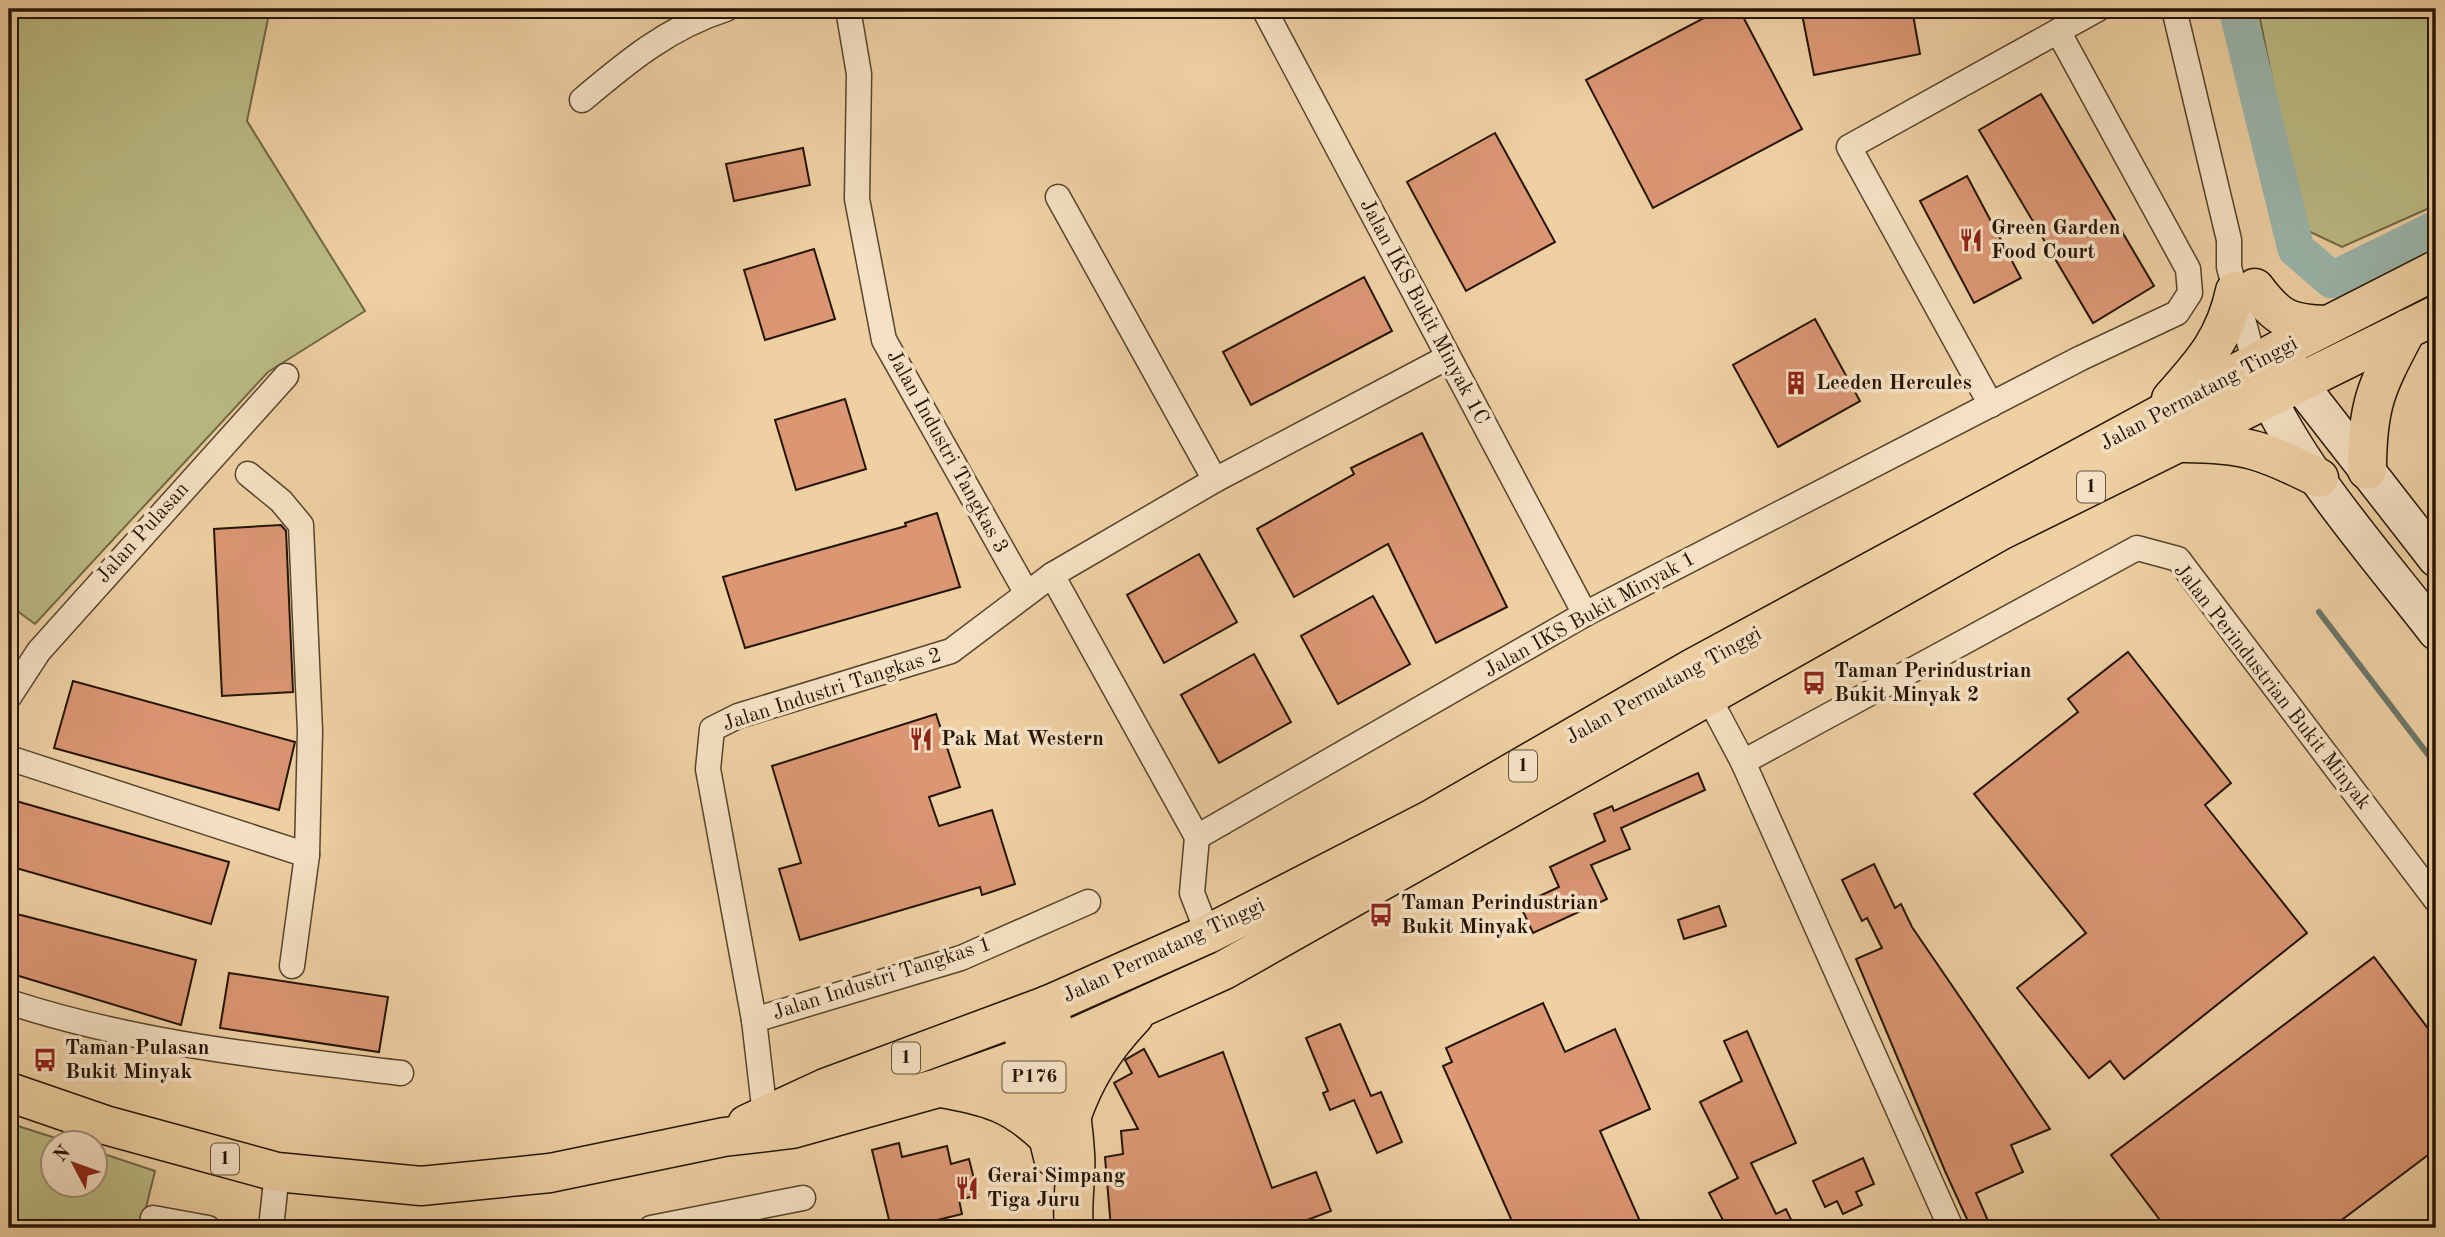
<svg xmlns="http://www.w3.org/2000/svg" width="2445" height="1237" font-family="'Old Standard TT',serif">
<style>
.green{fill:#bbbb84;stroke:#706844;stroke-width:2}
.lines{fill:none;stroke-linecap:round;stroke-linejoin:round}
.stream{stroke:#6b7669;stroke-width:6}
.river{stroke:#9ab6ac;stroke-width:37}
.building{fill:#db9674;stroke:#251504;stroke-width:2}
.minor-casing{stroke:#57442c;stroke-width:27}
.secondary-casing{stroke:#251504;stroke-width:38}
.primary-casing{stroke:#251504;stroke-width:41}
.trunk-casing{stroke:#251504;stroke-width:41}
.minor{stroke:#f4e0c3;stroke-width:24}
.secondary{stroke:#f4e0c3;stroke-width:35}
.primary{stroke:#eed0a3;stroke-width:38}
.trunk{stroke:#eed0a3;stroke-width:38}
.labels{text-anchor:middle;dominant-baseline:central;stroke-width:7;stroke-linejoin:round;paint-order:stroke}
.shield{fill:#f4e0c3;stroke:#63523d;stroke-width:2}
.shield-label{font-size:19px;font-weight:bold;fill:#251504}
.poi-label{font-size:21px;font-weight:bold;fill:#251504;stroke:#f4e0c3;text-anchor:start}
.street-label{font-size:21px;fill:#251504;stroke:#f4e0c3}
</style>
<rect width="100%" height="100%" fill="#eed0a3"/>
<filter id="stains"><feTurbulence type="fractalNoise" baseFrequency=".00286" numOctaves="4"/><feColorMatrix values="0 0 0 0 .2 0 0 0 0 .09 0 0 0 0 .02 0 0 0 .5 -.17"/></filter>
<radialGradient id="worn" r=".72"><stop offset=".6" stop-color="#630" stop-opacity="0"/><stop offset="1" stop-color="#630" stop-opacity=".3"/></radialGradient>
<!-- green -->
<g class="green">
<path d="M9 9H270L247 121 365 311 268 372 35 624 9 605Z"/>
<path d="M2258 9H2436V205L2342 247 2302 228Z"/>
<path d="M18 1126 68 1142H52V1184H94L95 1151 155 1171 141 1228H9V1129Z"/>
</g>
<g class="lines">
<!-- stream -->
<path class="stream" d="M2319 612 2436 765"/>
<!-- river -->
<path class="river" d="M2237 9 2296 249 2332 280 2436 229"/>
</g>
<!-- building -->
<g class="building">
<path d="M1721 9H1739L1802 129 1653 208 1586 80Z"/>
<path d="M1801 9H1912L1920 54 1814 75Z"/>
<path d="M2041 94 2154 286 2093 323 1979 130Z"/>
<path d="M1495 133 1555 242 1466 291 1407 182Z"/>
<path d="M803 148 810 185 734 201 726 164Z"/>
<path d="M1967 176 2021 278 1974 303 1920 201Z"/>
<path d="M814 249 835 319 765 340 744 270Z"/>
<path d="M1364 277 1392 331 1251 405 1223 352Z"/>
<path d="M1815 319 1860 401 1778 447 1733 365Z"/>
<path d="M845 399 866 469 796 490 775 420Z"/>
<path d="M1422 433 1507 607 1436 643 1388 544 1294 597 1257 529 1354 474 1351 468Z"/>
<path d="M937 513 960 587 745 648 723 577 906 526 905 523Z"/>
<path d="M281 525 286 531 293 692 222 696 214 529Z"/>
<path d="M1199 554 1237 622 1164 663 1127 595Z"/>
<path d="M1373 596 1410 664 1338 704 1301 636Z"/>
<path d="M2128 652 2231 783 2205 805 2307 933 2124 1079 2110 1061 2089 1078 2017 988 2086 933 1974 794 2078 712 2068 699Z"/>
<path d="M1254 654 1291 722 1219 763 1181 695Z"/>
<path d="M73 681 295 742 279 810 54 748Z"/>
<path d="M936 714 960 787 929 797 939 826 992 810 1015 884 982 895 980 887 800 940 779 869 801 863 772 766Z"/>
<path d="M1698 773 1705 790 1621 828 1630 849 1591 865 1607 899 1533 933 1520 905 1559 887 1550 867 1605 841 1594 814 1612 806 1614 811Z"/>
<path d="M9 799 229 862 211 924 9 866Z"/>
<path d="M1874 864 1895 908 1901 904 1912 927 2050 1129 2011 1145 2023 1172 1976 1193 1989 1223 1978 1228H1971L1945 1171 1856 959 1882 948 1867 918 1862 921 1842 880Z"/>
<path d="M1719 906 1726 926 1684 939 1678 920Z"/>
<path d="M9 912 196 960 181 1025 9 973Z"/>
<path d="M2374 957 2436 1039V1149L2331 1228H2166L2111 1155Z"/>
<path d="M229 973 388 997 379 1052 220 1028Z"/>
<path d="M1543 1003 1565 1052 1615 1029 1650 1109 1600 1131 1643 1228H1515L1443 1066 1452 1062 1446 1048Z"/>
<path d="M1340 1024 1371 1096 1381 1092 1402 1142 1377 1153 1354 1100 1330 1110 1323 1093 1328 1091 1306 1038Z"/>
<path d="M1747 1031 1796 1143 1751 1163 1776 1214 1786 1209 1795 1228H1727L1709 1193 1738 1178 1700 1102 1742 1081 1724 1041Z"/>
<path d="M1144 1049 1159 1077 1223 1052 1272 1188 1316 1172 1331 1211 1307 1220 1310 1228H1111L1105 1157 1123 1154 1121 1131 1138 1129 1114 1083 1132 1073 1125 1060Z"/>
<path d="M899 1143 902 1157 947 1146 951 1164 969 1159 978 1195 959 1200 962 1214 905 1228H891L872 1150Z"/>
<path d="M1863 1158 1874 1184 1856 1192 1862 1205 1843 1214 1837 1201 1825 1207 1813 1181Z"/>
</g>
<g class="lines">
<!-- minor casing -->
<g class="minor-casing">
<g id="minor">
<path d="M848 9 859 74 857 199 884 340 1026 592"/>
<path d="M1264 9 1585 614"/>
<path d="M2174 9 2229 240V267L2255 364"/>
<path d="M582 100C627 62 669 27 726 9"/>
<path d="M1058 197 1215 480"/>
<path d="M1991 405 1849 147 2098 9"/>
<path d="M248 474 281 501 301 525 310 731 307 855 292 966"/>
<path d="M1052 575 1197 837 1192 893 1208 934"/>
<path d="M1702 685 1743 762 1951 1228"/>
<path d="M9 697 39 651 286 376"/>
<path d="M9 758 307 855"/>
<path d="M1743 762 2137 548 2178 559 2436 900"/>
<path d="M1197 837 1585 614 2081 358 2177 313 2190 293 2188 269 2058 31"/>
<path d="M9 1002C138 1044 267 1057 401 1073"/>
<path d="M754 1020 961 958 1088 902"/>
<path d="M765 1115 754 1020 708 769 712 729 738 716 951 651 1052 575 1215 480 1448 357"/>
<path d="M153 1218 208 1228"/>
<path d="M271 1228 277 1172"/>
<path d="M651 1228 803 1198"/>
</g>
</g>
<!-- secondary casing -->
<g class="secondary-casing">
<g id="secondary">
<path d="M2286 357 2299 383 2436 559"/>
<path d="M2258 373C2289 458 2380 559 2436 632"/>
</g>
</g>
<!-- primary casing -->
<g class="primary-casing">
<g id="primary">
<path d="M1048 1005C1060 1053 1072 1103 1075 1153 1077 1178 1071 1203 1074 1228"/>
<path d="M1019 1017 1053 1157"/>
</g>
</g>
<!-- trunk casing -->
<g class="trunk-casing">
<g id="trunk">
<path d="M2255 288C2278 319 2289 324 2327 325"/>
<path d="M2171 399C2203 363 2225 339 2235 291"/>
<path d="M2185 443C2245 443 2265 451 2319 478"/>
<path d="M2367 470C2367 403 2377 386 2407 329"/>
<path d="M941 1088C988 1096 1013 1103 1048 1137"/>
<path d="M9 1092 105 1125 277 1172 421 1186 550 1173 724 1137 792 1129 938 1088 1058 1045 1224 970 2000 531 2436 315"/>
<path d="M1071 1118C1085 1077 1104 1048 1134 1016"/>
<path d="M747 1124 825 1088 1048 1005 1208 934 1430 820 1693 668 2281 349 2436 270"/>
</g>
</g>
<!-- minor -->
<use href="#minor" class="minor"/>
<!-- secondary -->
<use href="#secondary" class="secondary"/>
<!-- primary -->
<use href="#primary" class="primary"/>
<!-- trunk -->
<use href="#trunk" class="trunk"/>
</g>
<!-- icons -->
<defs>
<g id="restaurant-bare" transform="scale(1.89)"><path d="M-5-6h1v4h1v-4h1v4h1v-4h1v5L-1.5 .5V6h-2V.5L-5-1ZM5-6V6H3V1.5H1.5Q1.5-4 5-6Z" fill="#8f2418" stroke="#f4e0c3" stroke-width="2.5" paint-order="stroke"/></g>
<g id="building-bare" transform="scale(1.89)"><path d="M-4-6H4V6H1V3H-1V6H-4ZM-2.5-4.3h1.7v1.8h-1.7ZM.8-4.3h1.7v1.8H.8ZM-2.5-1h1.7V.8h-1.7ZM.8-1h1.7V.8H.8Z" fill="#8f2418" stroke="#f4e0c3" stroke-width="2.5" paint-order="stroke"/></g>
<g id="bus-bare" transform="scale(1.89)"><path d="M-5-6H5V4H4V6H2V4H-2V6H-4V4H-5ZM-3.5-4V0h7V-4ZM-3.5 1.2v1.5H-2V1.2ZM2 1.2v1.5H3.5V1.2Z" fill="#8f2418" stroke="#f4e0c3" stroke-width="2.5" paint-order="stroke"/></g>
</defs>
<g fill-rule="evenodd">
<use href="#restaurant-bare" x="1971" y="240"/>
<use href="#building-bare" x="1796" y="383"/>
<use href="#bus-bare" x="1814" y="683"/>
<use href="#restaurant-bare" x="921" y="739"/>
<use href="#bus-bare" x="1381" y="915"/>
<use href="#bus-bare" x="45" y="1060"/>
<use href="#restaurant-bare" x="967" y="1188"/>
</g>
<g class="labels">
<!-- shield labels -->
<g class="shield">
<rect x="2077" y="471.5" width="28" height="31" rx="5"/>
<rect x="1509" y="750.5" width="28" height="31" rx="5"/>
<rect x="892" y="1042.5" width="28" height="31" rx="5"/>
<rect x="1002.5" y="1061.5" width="63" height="31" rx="5"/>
<rect x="211" y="1143.5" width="28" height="31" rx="5"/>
</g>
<g class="shield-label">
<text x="2091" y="487">1</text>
<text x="1523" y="766">1</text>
<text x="906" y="1058">1</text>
<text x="1034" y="1077">P176</text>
<text x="225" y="1159">1</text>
</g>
<!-- poi labels -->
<g class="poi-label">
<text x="1991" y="228">Green Garden<tspan x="1991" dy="24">Food Court</tspan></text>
<text x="1816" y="383">Leeden Hercules</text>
<text x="1834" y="671">Taman Perindustrian<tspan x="1834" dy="24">Bukit Minyak 2</tspan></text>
<text x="941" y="739">Pak Mat Western</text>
<text x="1401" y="903">Taman Perindustrian<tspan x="1401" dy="24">Bukit Minyak</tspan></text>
<text x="65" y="1048">Taman Pulasan<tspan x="65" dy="24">Bukit Minyak</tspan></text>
<text x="987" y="1176">Gerai Simpang<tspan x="987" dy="24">Tiga Juru</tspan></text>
</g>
<!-- street labels -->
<g class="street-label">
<text transform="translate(1424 312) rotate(62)">Jalan IKS Bukit Minyak 1C</text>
<text transform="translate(2199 394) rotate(-28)">Jalan Permatang Tinggi</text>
<text transform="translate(947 452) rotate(61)">Jalan Industri Tangkas 3</text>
<text transform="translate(143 533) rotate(-48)">Jalan Pulasan</text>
<text transform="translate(1590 615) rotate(-29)">Jalan IKS Bukit Minyak 1</text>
<text transform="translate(1664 686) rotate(-29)">Jalan Permatang Tinggi</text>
<text transform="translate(2272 687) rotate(52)">Jalan Perindustrian Bukit Minyak</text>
<text transform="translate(832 690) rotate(-18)">Jalan Industri Tangkas 2</text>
<text transform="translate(1164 951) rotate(-25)">Jalan Permatang Tinggi</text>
<text transform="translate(882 979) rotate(-18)">Jalan Industri Tangkas 1</text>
</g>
</g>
<!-- margin -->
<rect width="2445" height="1237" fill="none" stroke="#eed0a3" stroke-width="35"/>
<rect x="10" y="10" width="2424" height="1216" fill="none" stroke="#251504" stroke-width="3.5"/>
<rect x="18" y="18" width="2410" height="1202" fill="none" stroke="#251504" stroke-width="2"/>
<!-- north arrow -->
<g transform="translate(74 1164) rotate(311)"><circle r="33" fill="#f4e0c3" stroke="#a18f77" stroke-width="2"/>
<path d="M0-5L12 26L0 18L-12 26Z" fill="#8f2418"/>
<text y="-10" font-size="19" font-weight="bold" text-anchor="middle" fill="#251504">N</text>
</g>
<rect width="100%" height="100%" filter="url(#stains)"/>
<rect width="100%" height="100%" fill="url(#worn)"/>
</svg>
